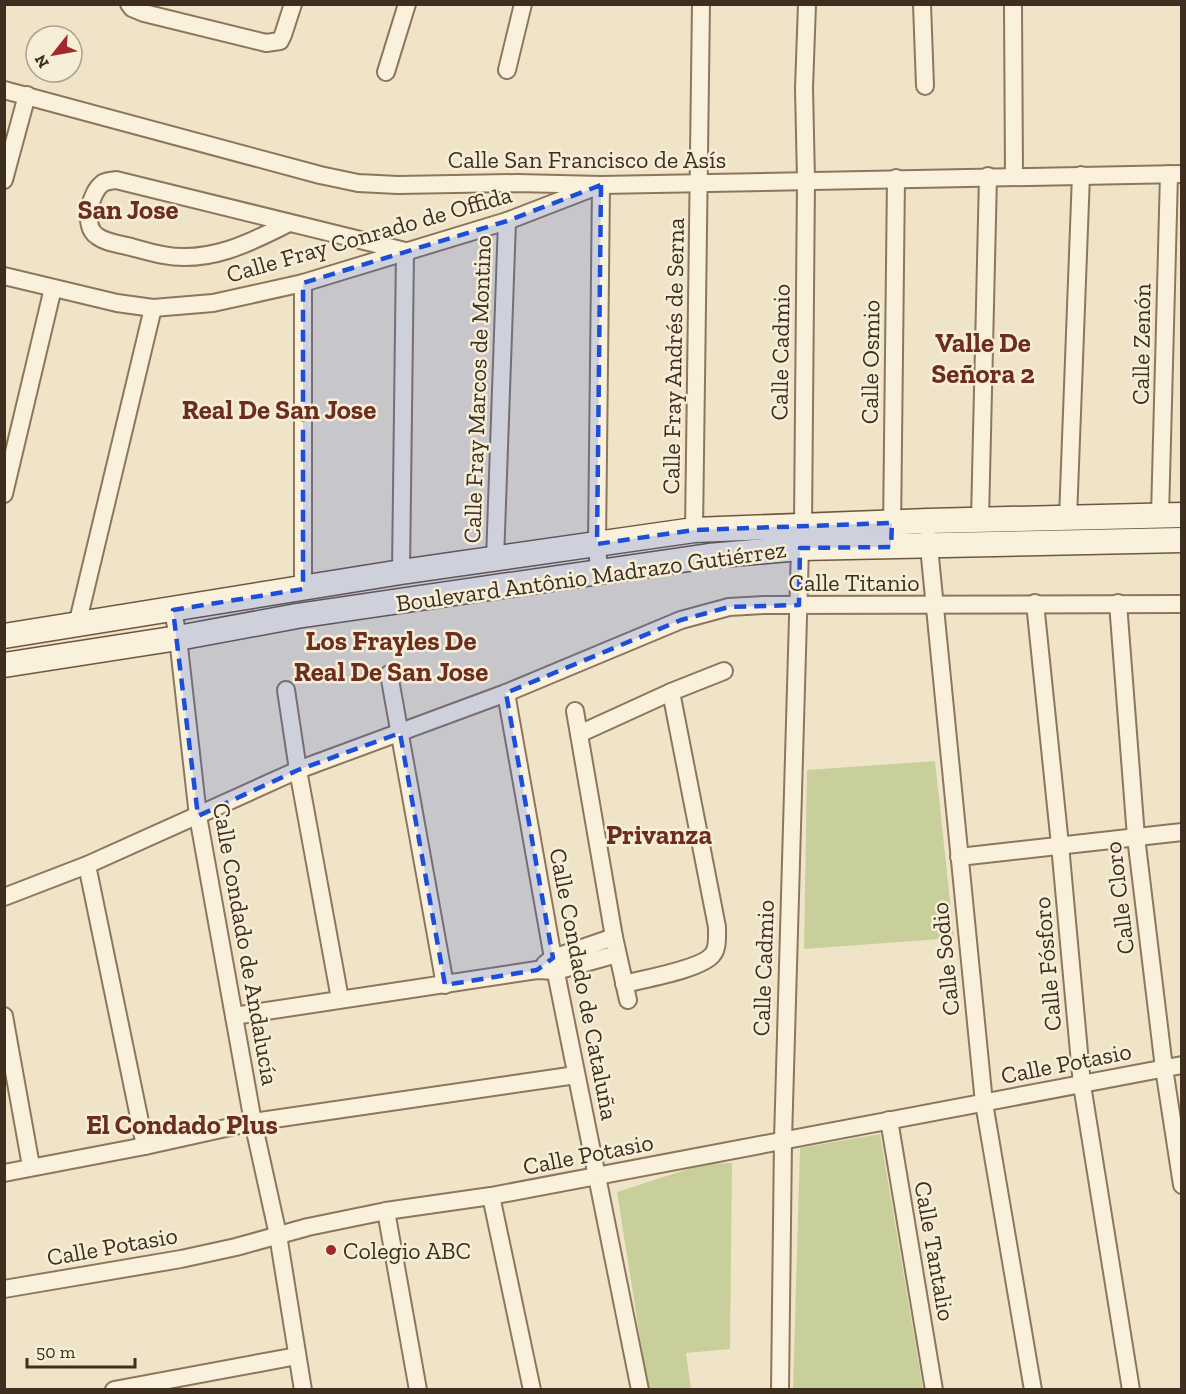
<svg xmlns="http://www.w3.org/2000/svg" width="1186" height="1394" font-family="'Zilla Slab',serif">
<style>
.green{fill:#c9cf9b}
.lines{fill:none;stroke-linecap:round;stroke-linejoin:round}
.street-casing{stroke:#8d765c;stroke-width:20}
.secondary-casing{stroke:#6f573f;stroke-width:27}
.street{stroke:#faf1dc;stroke-width:16}
.secondary{stroke:#faf1dc;stroke-width:24}
.marked{fill:#1d4ed8;fill-opacity:0.2;stroke:#1d4ed8;stroke-width:4.5;stroke-dasharray:12 8;stroke-linejoin:round}
.poi-dot{fill:#9e2a2b;stroke:#f7eed8;stroke-width:2}
.labels{text-anchor:middle;dominant-baseline:central;stroke-width:5;stroke-linejoin:round;paint-order:stroke}
.street-label{font-size:24px;fill:#3d2e20;stroke:#f7eed8}
.poi-label{font-size:24px;fill:#3d2e20;stroke:#f7eed8;text-anchor:start}
.quarter-label{font-size:27px;font-weight:bold;fill:#6b2e1e;stroke:#f7eed8}
</style>
<rect width="100%" height="100%" fill="#f0e4c8"/>
<!-- green -->
<g class="green">
<path d="M935 761 954 938 804 949 807 770Z"/>
<path d="M880 1134 923 1389H793L800 1148Z"/>
<path d="M732 1163 730 1349 686 1353 691 1389H648L617 1192 704 1164Z"/>
</g>
<g class="lines">
<!-- street casing -->
<g class="street-casing">
<g id="street">
<path d="M129 4 132 8 144 13 266 43 280 41 283 35 293 4"/>
<path d="M922 4 925 86"/>
<path d="M1013 4 1014 176"/>
<path d="M507 70 523 4"/>
<path d="M386 72 407 4"/>
<path d="M4 90 320 175 358 183 398 185 517 183 601 185 1182 174"/>
<path d="M4 180 27 95"/>
<path d="M289 223C250 243 208 264 163 255 152 253 142 250 131 247 120 244 106 243 97 236 82 226 90 192 103 183 107 181 111 181 116 180L405 251 401 572"/>
<path d="M4 276 117 303 153 308 213 303 303 283 507 221 595 187"/>
<path d="M4 494 53 288"/>
<path d="M1160 516 1169 174"/>
<path d="M1068 518 1081 175"/>
<path d="M980 519 988 176"/>
<path d="M803 525 806 180 804 88 807 4"/>
<path d="M694 530 701 4"/>
<path d="M892 531 896 178"/>
<path d="M928 537 984 1103 1033 1390"/>
<path d="M495 560 507 221"/>
<path d="M599 571 597 544 601 185"/>
<path d="M303 589V283"/>
<path d="M1035 603 1060 845 1082 1085 1131 1390"/>
<path d="M1118 603 1136 837 1164 1068 1182 1185"/>
<path d="M173 610 178 638 198 816 253 1122 278 1235 303 1390"/>
<path d="M77 625 153 308"/>
<path d="M389 674 445 985"/>
<path d="M286 690 298 770 340 999"/>
<path d="M506 693 553 958 640 1390"/>
<path d="M575 711 614 937 628 1000"/>
<path d="M579 734 671 692 724 671"/>
<path d="M959 857 1182 832"/>
<path d="M87 865 145 1146"/>
<path d="M4 897 87 865 298 770 506 693 681 620 729 607 764 605 1182 604"/>
<path d="M545 964 553 958 614 937"/>
<path d="M624 984C643 979 703 969 713 954 718 948 717 935 717 927L671 692"/>
<path d="M4 1016 31 1166"/>
<path d="M234 1016 537 970 556 971 617 954"/>
<path d="M889 1120 934 1390"/>
<path d="M4 1173 145 1146 253 1122 576 1075"/>
<path d="M491 1196 532 1390"/>
<path d="M386 1211 418 1390"/>
<path d="M4 1289 181 1259 236 1247 308 1227 386 1211 491 1196 1182 1065"/>
<path d="M114 1390 297 1356"/>
<path d="M780 1390 783 1140 800 548"/>
</g>
</g>
<!-- secondary casing -->
<g class="secondary-casing">
<g id="secondary">
<path d="M4 636 401 572 694 530 928 521 1182 515"/>
<path d="M4 665 178 638 297 616 709 556 800 548 1182 540"/>
</g>
</g>
<!-- street -->
<use href="#street" class="street"/>
<!-- secondary -->
<use href="#secondary" class="secondary"/>
</g>
<!-- marked area -->
<path class="marked" d="M601 185 597 544 694 530 892 523 891 547 800 548 799 605 729 607 681 620 506 693 553 958 537 970 445 985 400 733 298 770 198 816 173 610 303 589V283L507 221Z"/>
<!-- markers -->
<circle class="poi-dot" cx="331" cy="1250" r="6"/>
<g class="labels">
<!-- street labels -->
<g class="street-label">
<text x="587" y="159">Calle San Francisco de Asís</text>
<text transform="translate(369 234) rotate(-16)">Calle Fray Conrado de Offida</text>
<text transform="translate(1141 344) rotate(-89)">Calle Zenón</text>
<text transform="translate(780 352) rotate(-89)">Calle Cadmio</text>
<text transform="translate(673 356) rotate(-89)">Calle Fray Andrés de Serna</text>
<text transform="translate(870 362) rotate(-89)">Calle Osmio</text>
<text transform="translate(477 389) rotate(-88)">Calle Fray Marcos de Montino</text>
<text transform="translate(591 576) rotate(-8)">Boulevard Antônio Madrazo Gutiérrez</text>
<text x="854" y="582">Calle Titanio</text>
<text transform="translate(1119 898) rotate(-97)">Calle Cloro</text>
<text transform="translate(246 944) rotate(80)">Calle Condado de Andalucía</text>
<text transform="translate(945 959) rotate(-96)">Calle Sodio</text>
<text transform="translate(1047 964) rotate(-95)">Calle Fósforo</text>
<text transform="translate(763 968) rotate(-88)">Calle Cadmio</text>
<text transform="translate(584 984) rotate(79)">Calle Condado de Cataluña</text>
<text transform="translate(1066 1063) rotate(-11)">Calle Potasio</text>
<text transform="translate(588 1154) rotate(-11)">Calle Potasio</text>
<text transform="translate(112 1246) rotate(-10)">Calle Potasio</text>
<text transform="translate(935 1251) rotate(80)">Calle Tantalio</text>
</g>
<!-- poi labels -->
<g class="poi-label">
<text x="343" y="1250">Colegio ABC</text>
</g>
<!-- quarter labels -->
<g class="quarter-label">
<text x="128" y="210">San Jose</text>
<text x="983" y="343">Valle De<tspan x="983" dy="31">Señora 2</tspan></text>
<text x="279" y="410">Real De San Jose</text>
<text x="391" y="641">Los Frayles De<tspan x="391" dy="31">Real De San Jose</tspan></text>
<text x="659" y="835">Privanza</text>
<text x="182" y="1125">El Condado Plus</text>
</g>
</g>
<!-- border -->
<rect width="1186" height="1394" fill="none" stroke="#3d2e20" stroke-width="12"/>
<!-- north arrow -->
<g transform="translate(54 54) rotate(239)"><circle r="28" fill="#f7eed8" stroke="#ada18e" stroke-width="1.5"/>
<path d="M0-4.5L10 22L0 15L-10 22Z" fill="#9e2a2b"/>
<text y="-9" font-size="16" font-weight="bold" text-anchor="middle" fill="#3d2e20">N</text>
</g>
<!-- scale -->
<path d="M27 1358v9h108v-9" fill="none" stroke="#3d2e20" stroke-width="3"/>
<text x="36" y="1358" font-size="18" fill="#3d2e20" stroke="#f7eed8" stroke-width="4.5" paint-order="stroke">50 m</text>
</svg>
